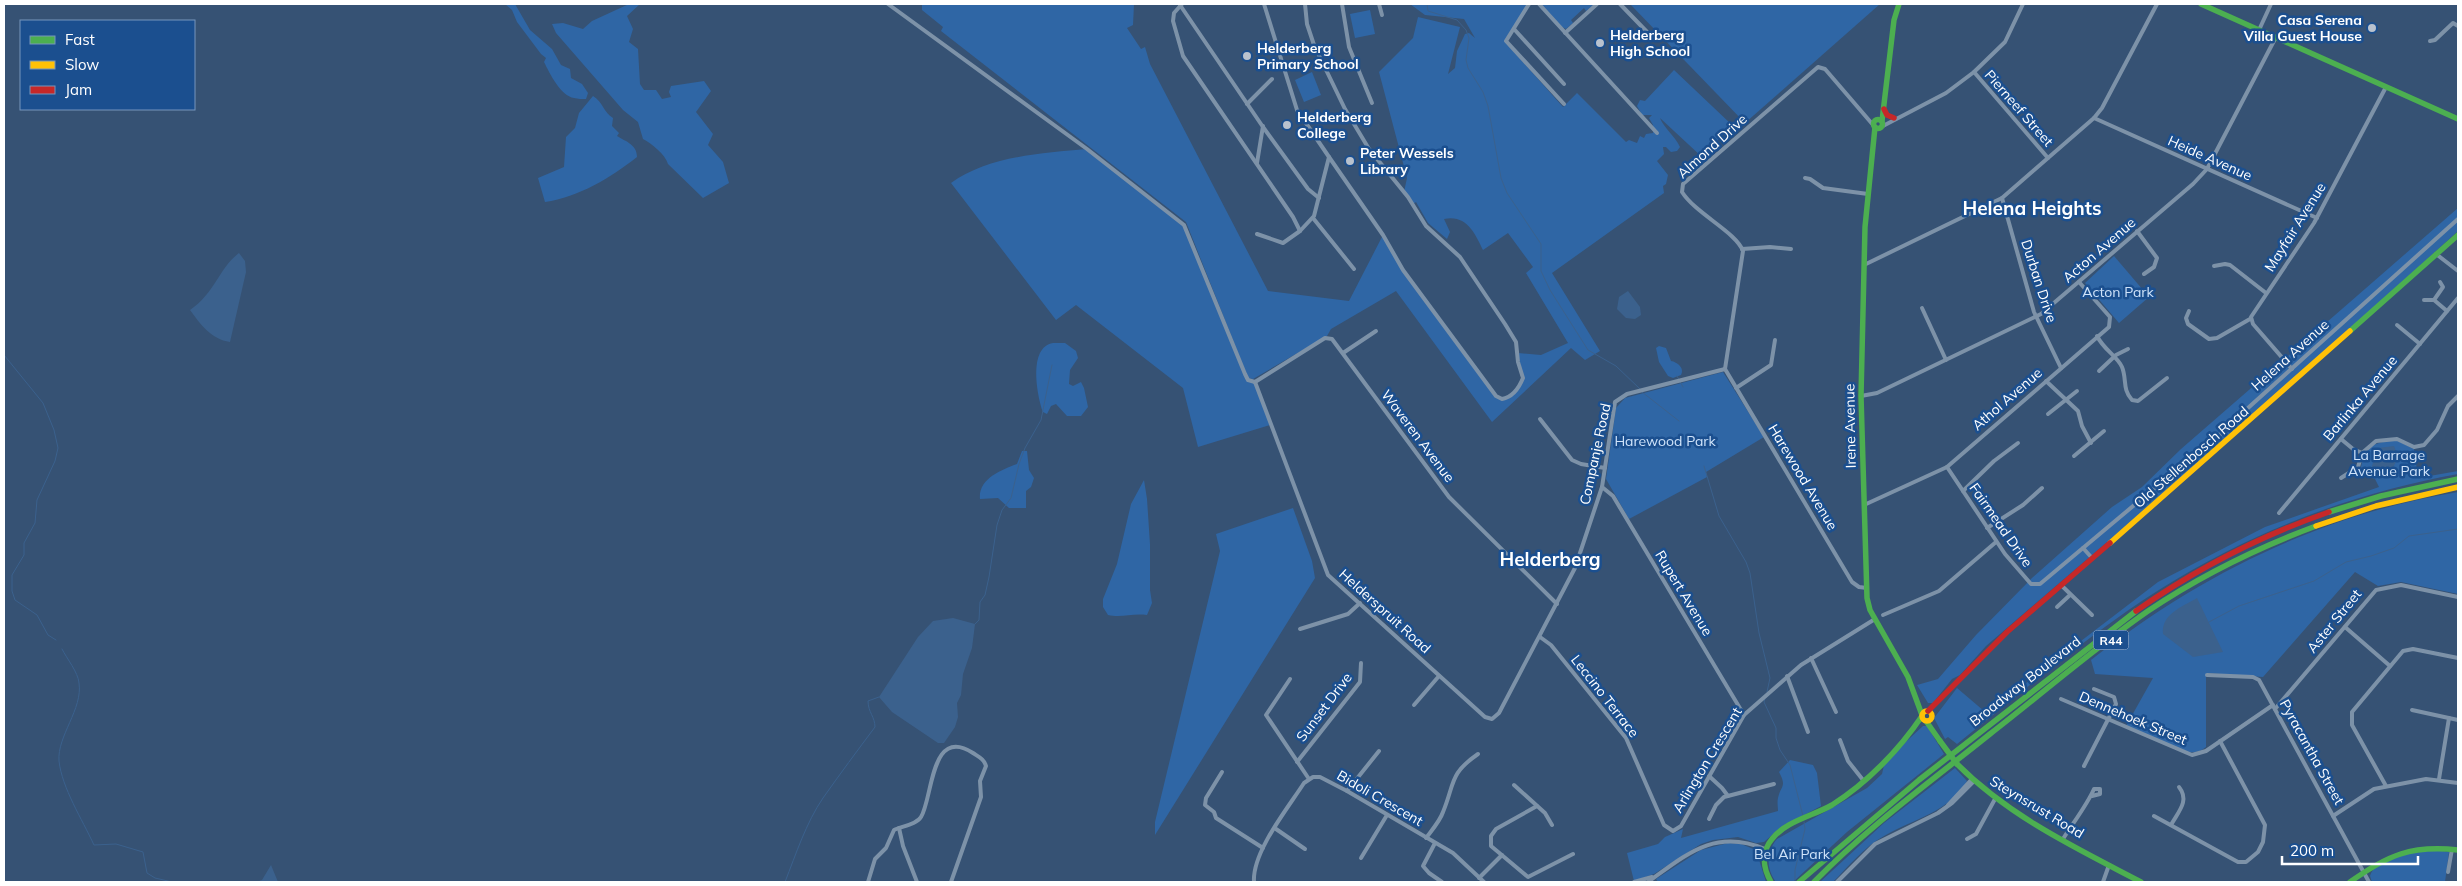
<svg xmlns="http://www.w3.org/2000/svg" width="2462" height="886" font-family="Mulish,sans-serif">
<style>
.green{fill:#2f66a5}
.water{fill:#3b618d}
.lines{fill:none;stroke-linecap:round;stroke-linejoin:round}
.stream{stroke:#3b618d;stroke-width:1}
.street{stroke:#7d92a8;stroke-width:4}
.fast{stroke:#4caf50;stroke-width:5.5}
.slow{stroke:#ffc107;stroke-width:5.5}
.jam{stroke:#c62828;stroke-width:5.5}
.fast-bridge{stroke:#4caf50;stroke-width:5.5}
.poi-dot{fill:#b9c2ce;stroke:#1b4f8f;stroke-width:2}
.labels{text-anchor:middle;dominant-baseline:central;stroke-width:5;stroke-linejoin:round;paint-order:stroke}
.shield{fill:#1b4f8f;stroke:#bbcadd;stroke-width:1}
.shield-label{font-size:12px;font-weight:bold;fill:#fff}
.poi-label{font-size:14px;font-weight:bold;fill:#fff;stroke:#1b4f8f;text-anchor:start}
.street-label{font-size:14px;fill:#fff;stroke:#1b4f8f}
.park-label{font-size:14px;fill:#cfe3fa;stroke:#1b4f8f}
.district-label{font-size:19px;font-weight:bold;fill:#fff;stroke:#1b4f8f}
</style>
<rect width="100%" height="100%" fill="#365274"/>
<!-- green -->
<g class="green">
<path d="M505 4H515L530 30 552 49 561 65 570 69 571 78 582 84 588 93 586 99C582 99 578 99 574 98 561 96 550 74 544 62L546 58 541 54 517 22 512 10Z"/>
<path d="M629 4H640L627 16 633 29 629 42 638 49 640 84 644 90H656L662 99 671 97 669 92 671 86 704 81 711 91 696 112 713 134 708 145 723 162 729 183 703 198 668 164C665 154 652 144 643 139L638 122 623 110 556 33 552 24 563 23 583 29 592 21Z"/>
<path d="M922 4H1134L1133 25 1127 28 1141 49 1145 47 1150 64 1268 291 1349 301 1383 235 1403 270 1499 398 1512 395 1523 378 1518 353 1541 355 1568 343 1526 273 1533 267 1508 233 1483 250C1475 233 1466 214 1444 219L1450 232 1447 239 1428 223 1416 202 1413 204 1404 192 1407 178 1379 72 1413 38 1418 17 1460 27 1448 74 1455 68 1457 51 1465 34 1469 33 1475 38 1464 19 1425 15 1410 4H1528C1524 12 1505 37 1505 42L1563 107 1577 93 1626 142 1629 140 1637 143 1640 136 1644 138 1646 134 1653 133V125L1649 118 1652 115H1642L1637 106 1640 100 1645 101 1674 70 1732 125 1702 157 1660 118C1664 128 1675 136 1680 147L1677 151 1671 152 1666 147H1663L1664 154 1657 161 1668 175 1666 184 1663 186 1664 193 1552 273 1600 351 1585 360 1571 348 1492 422 1396 291 1331 329 1327 336 1253 379 1248 378 1186 222 941 31 943 27 922 10Z"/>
<path d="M1541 4H1595L1586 11 1584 8 1571 20 1573 23 1566 29 1562 27Z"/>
<path d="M1630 4H1880L1745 123Z"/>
<path d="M1370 10 1375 34 1355 38 1350 14Z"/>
<path d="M1312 72 1321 95 1304 102 1295 80Z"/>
<path d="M593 96C603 102 604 113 613 118L612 126 619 133 617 136C627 142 637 145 637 157 610 178 579 197 545 202L538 178 564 167 566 137 575 128 579 113Z"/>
<path d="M1087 149 1184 225 1248 380 1255 382 1270 425 1198 447 1183 388 1076 305 1056 320 951 183C988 156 1042 153 1087 149Z"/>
<path d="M2458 208V231L2268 404 1986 646 1960 675 1952 679 1933 703H1928L1917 685 1938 679 1976 635 2032 578 2112 507 2142 487 2181 449Z"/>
<path d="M2114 256 2149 297 2119 323 2085 283Z"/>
<path d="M1053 343H1065L1076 351 1078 358 1070 370 1069 384 1073 386 1081 382 1084 388 1088 407 1081 416H1067L1056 404 1051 406 1047 414 1043 412C1037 395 1028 347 1053 343Z"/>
<path d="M1659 346 1666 348 1671 361C1677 362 1685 368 1681 375L1673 378 1668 376 1659 362 1656 348Z"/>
<path d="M1723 372 1764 437 1706 472 1707 477 1629 519 1606 479 1616 408 1625 398Z"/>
<path d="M2396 440 2414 449 2418 478 2458 471V474C2353 493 2253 531 2162 588 2090 633 2024 691 1957 744L1948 737 1945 739 1934 718 1957 688 1984 711 2021 687 2158 582 2265 527 2379 487 2375 479 2366 476 2361 467C2366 444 2374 443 2396 440Z"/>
<path d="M1022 451H1027L1029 470 1034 478 1031 487 1026 491V508H1009L998 498 980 499C978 479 1001 470 1017 464Z"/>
<path d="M1144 480 1147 499 1150 544V590L1152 603 1147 615C1132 613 1122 618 1108 615L1103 607V599L1117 564 1131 504Z"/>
<path d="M2458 492V594L2401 582 2378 586 2355 572 2263 677 2206 673V747C2200 752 2194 753 2186 752L2126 726 2153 678 2095 674 2091 660C2201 574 2320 515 2458 492Z"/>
<path d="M1293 508 1312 561 1315 578 1155 835V822L1220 551 1216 534Z"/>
<path d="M1923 726H1927L1944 754 1847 832 1793 882 1775 881C1766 867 1766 852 1777 839L1867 788 1882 774 1885 761Z"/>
<path d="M1790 760 1813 765 1817 773 1821 806 1780 828 1764 842 1756 843 1738 837 1713 840 1701 844 1654 874 1634 881 1627 853 1658 844 1665 837 1683 829 1681 838 1778 811C1778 807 1777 802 1778 798 1781 785 1787 787 1779 772Z"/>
<path d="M1955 768 1967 781C1950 812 1913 819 1884 836 1864 847 1849 866 1833 882H1820L1884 823Z"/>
<path d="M1728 843 1741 844 1756 850 1766 882H1658L1656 879 1701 850Z"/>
<path d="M2435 850 2449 852 2445 882H2372L2370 876C2375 856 2418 851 2435 850Z"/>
</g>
<!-- water -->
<g class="water">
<path d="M239 253 245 261 246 272 230 342C211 339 201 325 190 310 215 293 219 268 239 253Z"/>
<path d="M1628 291 1640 307 1641 315 1635 319 1626 318 1617 309 1619 297Z"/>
<path d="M2394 446 2398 457 2392 470 2384 472 2371 469 2378 448Z"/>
<path d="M2197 598 2223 652 2193 657 2163 634C2161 614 2182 607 2197 598Z"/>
<path d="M953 618 975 624 972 648 963 674 961 695 957 703 958 717 955 727 944 743H938L892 712 879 697 918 637 933 621Z"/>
<path d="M271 865 278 882H256L262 880Z"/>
</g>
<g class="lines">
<!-- stream -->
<g class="stream">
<path d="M1427 4 1428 11 1457 20 1466 30 1469 38 1466 60 1468 68 1483 92 1488 106 1501 178 1507 193 1541 244V271L1550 290 1588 350 1616 366 1640 389"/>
<path d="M4 355 43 403 54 430 58 448 55 461 37 500 35 523 24 543V555L12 575V591L15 600 37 615 48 635 56 640"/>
<path d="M1677 376 1683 387"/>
<path d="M1642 392 1679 421"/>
<path d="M1704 466 1719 516 1746 562 1750 573 1759 633 1770 678 1767 692"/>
<path d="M2209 622 2239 606 2314 581 2346 562 2371 556 2394 548 2409 536 2458 529"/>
<path d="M975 624 979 620 980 602 985 595 989 577 997 525 1002 510 1011 498 1019 464 1025 448 1041 420 1052 365"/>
<path d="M62 649C67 659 78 672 79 683 83 709 57 736 59 761 62 788 82 819 94 845L116 844 143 852 147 873 155 878 172 882"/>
<path d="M1765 699 1764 702 1776 728V738L1780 750 1790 765 1803 816"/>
<path d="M785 882C796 854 806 823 823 798 840 774 857 751 875 727 875 717 868 712 868 701L879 697"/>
<path d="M1795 882V870L1805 829 1804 822"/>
</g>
<!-- street -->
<g class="street">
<path d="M888 4 1087 149 1184 225 1245 374 1248 380 1255 382"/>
<path d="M1182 4 1174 13 1173 21 1183 56 1293 217 1300 231"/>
<path d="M1305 4 1307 24 1314 45 1345 109 1369 149 1408 197 1426 226 1460 257 1505 324 1516 342 1518 362 1523 378C1519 388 1513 397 1502 399L1496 396 1403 270 1383 235 1329 157"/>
<path d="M1342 4 1349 47 1372 103"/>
<path d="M1379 4 1382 15"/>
<path d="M1529 4 1506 41 1564 104"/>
<path d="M1539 4 1657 133"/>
<path d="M1620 4 1649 34"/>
<path d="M1180 5 1263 127 1308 189 1319 198"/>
<path d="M1514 29 1564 84"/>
<path d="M2259 30 2271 4"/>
<path d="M1565 33 1597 4"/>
<path d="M2430 41 2435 40 2453 23 2458 26"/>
<path d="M1974 72 2048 158"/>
<path d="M1247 104 1272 79"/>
<path d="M2094 118 2317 218"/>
<path d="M1881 127 1946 93 1974 72 2005 42 2023 4"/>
<path d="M1257 163 1263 126"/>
<path d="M1805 178 1810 179 1823 188 1868 194"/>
<path d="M2002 198 2034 312 2061 368"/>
<path d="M1313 218 1354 269"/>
<path d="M2137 231 2157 258 2154 267 2144 274"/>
<path d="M1257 234 1283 243 1300 231 1314 216 1329 157 1297 110 1264 4"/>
<path d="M1742 249 1770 247 1791 249"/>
<path d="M2436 254 2458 271"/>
<path d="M1864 265 2002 198 2094 118 2102 108 2157 4"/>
<path d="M2214 266 2225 264 2230 265 2266 293"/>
<path d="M2424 300H2434L2447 311"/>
<path d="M2434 300 2443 287 2440 282"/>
<path d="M1922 308 1946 360"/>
<path d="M2189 311 2186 318 2188 324 2209 339 2217 338 2250 319"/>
<path d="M2397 325 2420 344"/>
<path d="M2097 336C2104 350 2117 356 2122 367 2127 379 2122 389 2132 400L2138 401 2167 378"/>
<path d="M1343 353 1376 331"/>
<path d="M1725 369 1743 251C1736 232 1696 214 1682 192L1683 184 1818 67 1825 69 1874 126"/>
<path d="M1725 369 1852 582 1859 587 1867 588"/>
<path d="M2292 369 2253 324 2251 317 2314 223 2386 87"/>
<path d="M2099 371 2116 355 2128 349"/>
<path d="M2046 381 2078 411 2082 426 2091 443"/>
<path d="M1255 382 1328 575 1485 717 1492 719 1499 713 1575 568 1602 487 1615 402 1627 394 1725 369"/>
<path d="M1255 382 1325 338 1332 339 1449 497 1557 604"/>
<path d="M1736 388 1771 365 1775 340"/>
<path d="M1861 396 1877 393 2041 314 2193 184 2207 169 2276 37"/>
<path d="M2048 414 2077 391"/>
<path d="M1540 419 1572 460 1581 464 1605 468"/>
<path d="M2341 439 2353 449 2362 453"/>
<path d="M2074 456 2104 431"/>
<path d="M1947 467 2005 554 2031 584H2040L2194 455 2210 445 2228 426 2458 219"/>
<path d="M2341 478 2358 467 2362 453 2376 441 2397 439 2414 447 2424 445 2437 430 2448 406 2458 396"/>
<path d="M1602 487 1613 496 1744 715"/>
<path d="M1963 491 1994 461 2018 443"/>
<path d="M1864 505 1947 467 2109 327 2110 317 2079 282"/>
<path d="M2279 513 2458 298"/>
<path d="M1987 528 2023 505 2042 488"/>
<path d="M2083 548 2092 558"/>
<path d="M2061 585 2092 615"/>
<path d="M2057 607 2070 595"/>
<path d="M1883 615 1939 591 1996 542"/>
<path d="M2345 627 2390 666"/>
<path d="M1300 629 1348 614 1360 603"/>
<path d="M1540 637 1551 645 1626 738 1664 825 1673 831 1681 826 1744 715 1801 665 1875 619"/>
<path d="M1811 658 1836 712"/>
<path d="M2207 675 2253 677 2259 680 2369 882"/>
<path d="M1787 676 1808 732"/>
<path d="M1290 679 1266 715 1309 779"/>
<path d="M2061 699 2192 755 2206 751 2273 705"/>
<path d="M1414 705 1439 676"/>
<path d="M2275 709 2376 590 2401 585 2458 597"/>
<path d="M2412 710 2458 720"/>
<path d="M1840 740 1848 761 1863 780"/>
<path d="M1297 762 1360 682 1361 663"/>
<path d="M2084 766 2116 704 2114 697 2094 689"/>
<path d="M1222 772 1206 798 1205 805 1214 812 1216 818 1263 848"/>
<path d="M1709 776 1722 788 1728 796"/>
<path d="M2439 779 2449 718"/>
<path d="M1514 785 1545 813 1552 825"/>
<path d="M2386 786 2352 725V712L2403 651 2413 649 2458 658"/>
<path d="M1347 791 1379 751"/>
<path d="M1948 805 1971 780"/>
<path d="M1537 806 1496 829 1491 836V846L1528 877 1573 854"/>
<path d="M2154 816 2238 862H2246L2258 852 2263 842 2265 825 2220 741"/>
<path d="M2333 816 2374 789 2426 779 2458 783"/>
<path d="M1709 819 1716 805 1724 797 1774 784"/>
<path d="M2171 825C2178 812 2190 801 2179 787"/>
<path d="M899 828 903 846 917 882"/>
<path d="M1276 829 1305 849"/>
<path d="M1426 838C1432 830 1440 821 1443 812 1455 783 1449 774 1478 754"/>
<path d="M1967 839 1976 834 1995 799"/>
<path d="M2063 839C2073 823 2087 805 2094 789H2100V794L2092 796"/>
<path d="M1435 843 1423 866 1429 873 1442 882"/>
<path d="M1361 858 1387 815"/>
<path d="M2448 872 2452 849"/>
<path d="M1479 878 1502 855"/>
<path d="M868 882 875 859 886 848 894 830C902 826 916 825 921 817 933 798 930 725 973 753 979 757 984 759 986 766L980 781 981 797 951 882"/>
<path d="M1254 882C1252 852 1288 808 1304 783L1313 777H1320L1347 791 1453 853 1484 882"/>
<path d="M1634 882 1652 877"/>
<path d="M1648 882C1687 854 1715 828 1765 849"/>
<path d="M1837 882 1875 844 1938 813 1952 803 1973 782"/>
<path d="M2103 882 2109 865"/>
</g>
<!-- fast -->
<g class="fast">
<path d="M2201 4 2458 119"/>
<circle cx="1878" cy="124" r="4.5"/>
<path d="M1882 121 1894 20 1899 4"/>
<path d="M1875 127 1865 227 1861 396 1867 598 1870 610 1908 677 1922 715"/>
<path d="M2350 331 2458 235"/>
<path d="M2329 512 2381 496 2458 479"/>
<path d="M1926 721 1940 741"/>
<path d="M1957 764C2010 817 2076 848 2141 882"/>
<path d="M1771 882C1763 868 1761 852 1772 839 1786 821 1813 816 1832 805 1867 783 1899 750 1922 716"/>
<path d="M1799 882 1919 780 2136 611"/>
<path d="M1814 882C1868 827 1930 782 1990 734 2043 693 2093 649 2148 611 2200 576 2257 548 2316 526"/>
<path d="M2350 882C2388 855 2411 845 2458 850"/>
</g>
<!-- slow -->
<g class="slow">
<path d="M2316 526 2376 506 2458 487"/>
<path d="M2110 543 2350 331"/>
<circle cx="1927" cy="716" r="5"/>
</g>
<!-- jam -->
<g class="jam">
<path d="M1884 109 1887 115 1894 118"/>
<path d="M2136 611C2196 569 2260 536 2329 512"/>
<path d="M1928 711 2007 632 2110 543"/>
</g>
<!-- fast-bridge -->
<path class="fast-bridge" d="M1940 741 1957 764"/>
</g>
<!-- markers -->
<g class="poi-dot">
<circle cx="2372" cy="28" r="5"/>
<circle cx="1600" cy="43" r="5"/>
<circle cx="1247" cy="56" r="5"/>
<circle cx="1287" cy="125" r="5"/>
<circle cx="1350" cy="161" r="5"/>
</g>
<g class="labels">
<!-- shield labels -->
<rect class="shield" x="2093.5" y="630.5" width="35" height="19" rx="4"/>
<g class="shield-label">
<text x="2111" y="640">R44</text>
</g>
<!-- poi labels -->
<g class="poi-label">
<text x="2362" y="20" text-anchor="end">Casa Serena<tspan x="2362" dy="16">Villa Guest House</tspan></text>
<text x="1610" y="35">Helderberg<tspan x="1610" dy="16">High School</tspan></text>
<text x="1257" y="48">Helderberg<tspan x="1257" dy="16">Primary School</tspan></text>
<text x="1297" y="117">Helderberg<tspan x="1297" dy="16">College</tspan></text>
<text x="1360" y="153">Peter Wessels<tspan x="1360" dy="16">Library</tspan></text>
</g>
<!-- street labels -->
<g class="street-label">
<text transform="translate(2019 108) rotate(49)">Pierneef Street</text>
<text transform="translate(1712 146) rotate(-42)">Almond Drive</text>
<text transform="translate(2210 158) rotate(24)">Heide Avenue</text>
<text transform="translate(2295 227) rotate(-58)">Mayfair Avenue</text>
<text transform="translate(2099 250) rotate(-41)">Acton Avenue</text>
<text transform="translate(2039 281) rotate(72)">Durban Drive</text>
<text transform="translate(2290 355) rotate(-42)">Helena Avenue</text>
<text transform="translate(2360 398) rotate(-50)">Barlinka Avenue</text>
<text transform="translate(2007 399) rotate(-41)">Athol Avenue</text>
<text transform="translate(1850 426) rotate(-91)">Irene Avenue</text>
<text transform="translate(1418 436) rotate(53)">Waveren Avenue</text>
<text transform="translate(1595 454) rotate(-78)">Companje Road</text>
<text transform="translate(2191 457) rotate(-41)">Old Stellenbosch Road</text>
<text transform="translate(1803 477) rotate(59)">Harewood Avenue</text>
<text transform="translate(2001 525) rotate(55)">Fairmead Drive</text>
<text transform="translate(1684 593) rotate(59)">Rupert Avenue</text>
<text transform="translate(1385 611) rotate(42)">Helderspruit Road</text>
<text transform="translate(2334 621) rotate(-51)">Aster Street</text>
<text transform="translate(2025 681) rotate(-38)">Broadway Boulevard</text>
<text transform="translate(1605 696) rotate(52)">Leccino Terrace</text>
<text transform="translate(1324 707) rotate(-53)">Sunset Drive</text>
<text transform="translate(2133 718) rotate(23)">Dennehoek Street</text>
<text transform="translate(2312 752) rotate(61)">Pyracantha Street</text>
<text transform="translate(1707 760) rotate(-59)">Arlington Crescent</text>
<text transform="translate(1380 798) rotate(30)">Bidoli Crescent</text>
<text transform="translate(2037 807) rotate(31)">Steynsrust Road</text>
</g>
<!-- park labels -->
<g class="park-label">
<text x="2118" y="292">Acton Park</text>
<text x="1665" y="441">Harewood Park</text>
<text x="2389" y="455">La Barrage<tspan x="2389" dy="16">Avenue Park</tspan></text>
<text x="1792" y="854">Bel Air Park</text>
</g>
<!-- district labels -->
<g class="district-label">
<text x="2032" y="208">Helena Heights</text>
<text x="1550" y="559">Helderberg</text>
</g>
</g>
<!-- border -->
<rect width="2462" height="886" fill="none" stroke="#ffffff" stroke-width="10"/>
<!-- legend -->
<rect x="20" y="20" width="175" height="90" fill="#1b4f8f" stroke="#7695bc"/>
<rect x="30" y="36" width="25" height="8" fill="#4caf50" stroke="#7695bc"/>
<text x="65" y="45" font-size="15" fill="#ffffff">Fast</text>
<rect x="30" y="61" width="25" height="8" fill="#ffc107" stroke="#7695bc"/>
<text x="65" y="70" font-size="15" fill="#ffffff">Slow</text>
<rect x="30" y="86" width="25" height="8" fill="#c62828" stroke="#7695bc"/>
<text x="65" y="95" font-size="15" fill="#ffffff">Jam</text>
<!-- scale -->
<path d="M2282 856v8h136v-8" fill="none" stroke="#ffffff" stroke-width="2.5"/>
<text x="2290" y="856" font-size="15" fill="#ffffff" stroke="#1b4f8f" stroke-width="4" paint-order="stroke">200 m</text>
</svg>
